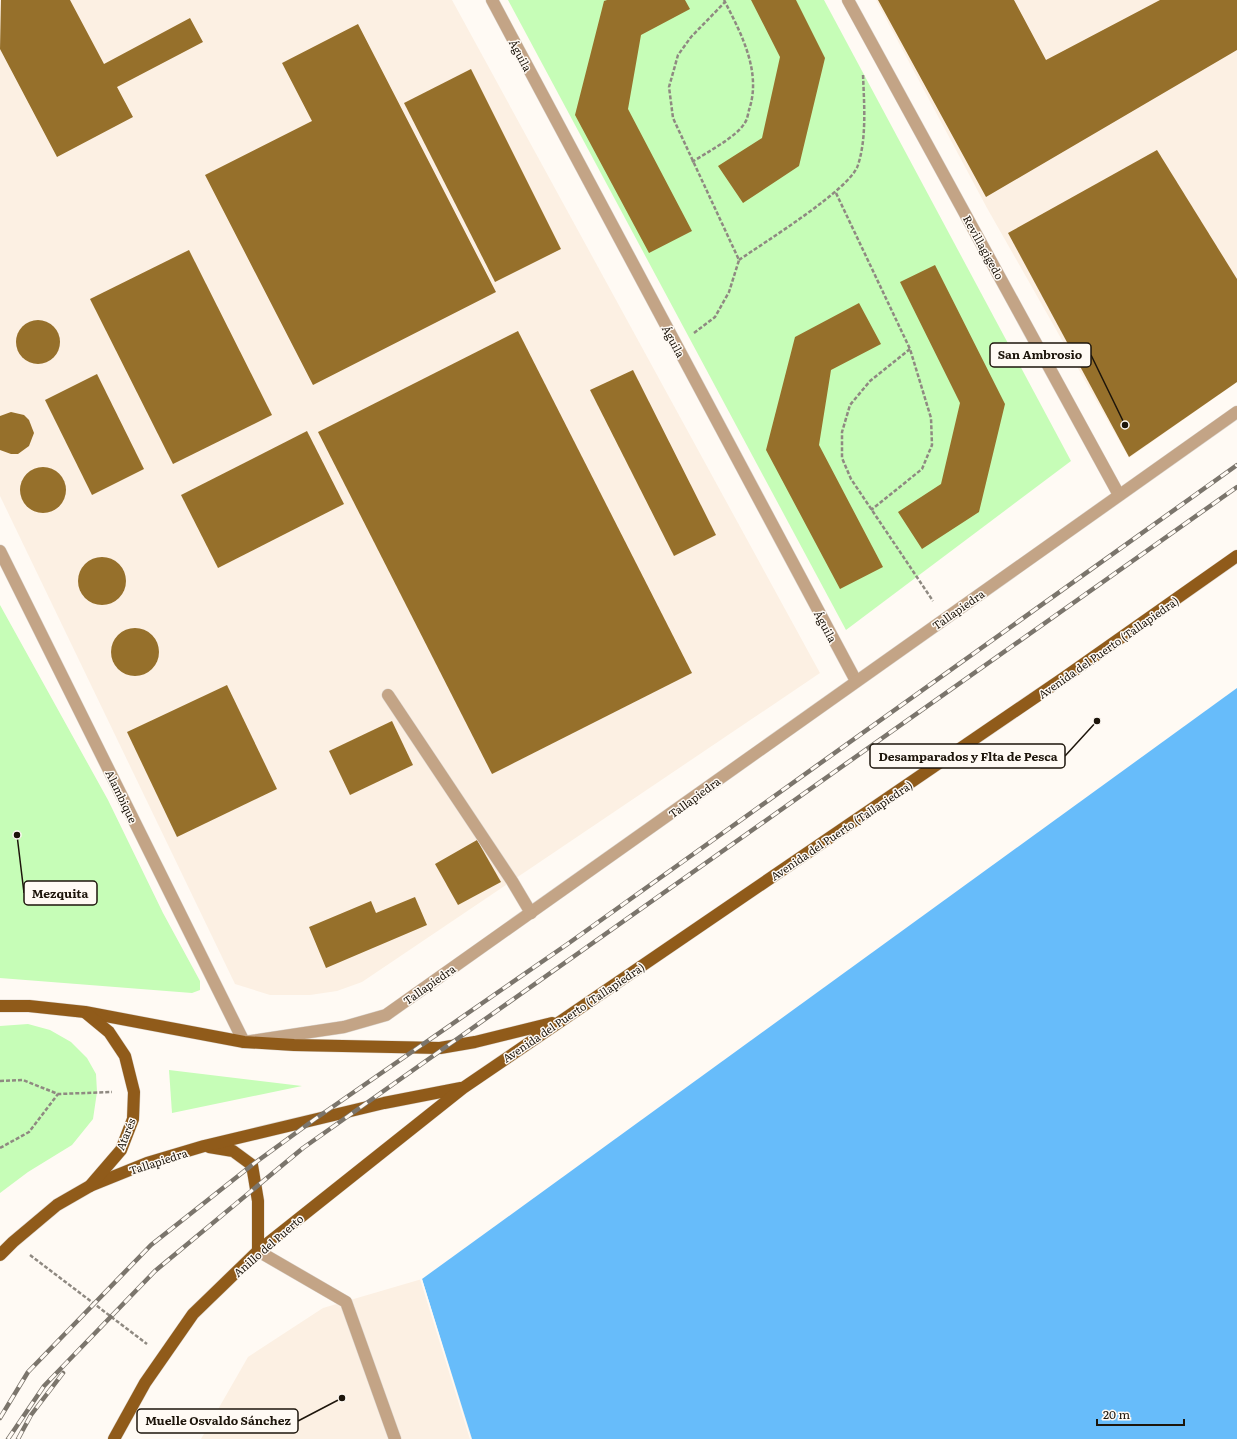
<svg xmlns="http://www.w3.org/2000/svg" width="1237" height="1439" font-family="Literata,serif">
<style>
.built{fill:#fcf0e3}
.green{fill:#c6fdb7}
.water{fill:#67bcfa}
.pier{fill:#fffaf4}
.building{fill:#96702b}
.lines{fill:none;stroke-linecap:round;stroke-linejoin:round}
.minor-casing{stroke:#dbd5cf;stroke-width:13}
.major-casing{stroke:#dbd5cf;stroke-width:13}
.path{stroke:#8f8981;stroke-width:2.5;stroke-dasharray:4 2;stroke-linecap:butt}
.minor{stroke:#c3a486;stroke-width:12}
.major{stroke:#905b1a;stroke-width:12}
.rail-casing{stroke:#7b756c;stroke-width:4.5}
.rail{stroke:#fffaf4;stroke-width:3;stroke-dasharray:9;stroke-linecap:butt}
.labels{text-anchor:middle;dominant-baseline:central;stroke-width:3;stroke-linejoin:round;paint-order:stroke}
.street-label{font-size:11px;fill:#1d150b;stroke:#fffaf4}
.leader{fill:none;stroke:#1d150b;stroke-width:1.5}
.callout-dot{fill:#1d150b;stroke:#fffaf4;stroke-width:1.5}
.callout{fill:#fffaf4;stroke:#1d150b;stroke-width:1.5}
.callout-label{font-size:12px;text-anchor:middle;font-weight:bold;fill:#1d150b}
</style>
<rect width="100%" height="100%" fill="#fffaf4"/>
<!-- built -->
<g class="built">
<path d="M0 0H452L820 673 362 982 337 991 310 995H270L235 984 0 496Z"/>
<path d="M876 0H1237V382L1129 458 987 208Z"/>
<path d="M422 1279 472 1439H201L248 1357 323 1308Z"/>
</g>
<!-- green -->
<g class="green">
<path d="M508 0H824L1071 461 846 630Z"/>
<path d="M0 605 108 800 163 913 200 981V990L192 993 0 978Z"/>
<path d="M28 1024 50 1030 71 1042 87 1058 96 1074 97 1092 93 1119 72 1145 28 1172 0 1193V1026Z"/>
<path d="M169 1070 302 1086 172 1113Z"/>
</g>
<!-- water -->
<path class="water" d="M1237 688V1439H472L422 1279Z"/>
<!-- pier -->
<path class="pier" d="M420 1279H422L471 1439H470Z"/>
<!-- building -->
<g class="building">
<path d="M1 0H70L104 64 190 18 203 42 117 87 133 117 57 157 0 49Z"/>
<path d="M607 0H685L690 9 641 35 628 109 692 231 649 253 575 115 604 1Z"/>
<path d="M751 0H796L825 58 799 166 743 203 718 166 762 138 780 57Z"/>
<path d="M878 0H1014L1046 60 1160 0H1237V50L986 197Z"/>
<path d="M358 24 496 292 313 385 205 175 312 121 282 63Z"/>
<path d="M471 69 561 249 495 282 404 103Z"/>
<path d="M1157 150 1237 279V382L1129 457 1008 233Z"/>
<path d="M189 250 272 415 173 464 90 299Z"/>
<path d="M935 265 1005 404 979 512 922 549 898 512 941 484 960 403 900 282Z"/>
<path d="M859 303 881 344 831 370 819 445 883 567 840 589 766 450 795 337Z"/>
<circle cx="38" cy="342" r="22"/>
<path d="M518 331 692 673 492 774 318 432Z"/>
<path d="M633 370 716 535 674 556 590 390Z"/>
<path d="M97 374 144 469 92 495 45 400Z"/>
<path d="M11 412 24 415 29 420 34 433 29 446 18 454H11L0 450V416Z"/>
<path d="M307 431 344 504 218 568 181 495Z"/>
<circle cx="43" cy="490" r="23"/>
<circle cx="102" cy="581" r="24"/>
<circle cx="135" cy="652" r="24"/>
<path d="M227 685 277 789 177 837 127 732Z"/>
<path d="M392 721 413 765 350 795 329 751Z"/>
<path d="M477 840 501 882 458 905 435 864Z"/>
<path d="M415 897 427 925 326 968 309 927 371 901 376 913Z"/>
</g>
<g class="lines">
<!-- minor casing -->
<g class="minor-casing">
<g id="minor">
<path d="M492 0 856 681"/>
<path d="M848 0 1119 495"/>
<path d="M0 551 244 1042 344 1027 386 1015 1237 412"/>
<path d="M388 695 512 881 531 913"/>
<path d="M258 1251 346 1302 395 1439"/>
</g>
</g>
<!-- major casing -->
<g class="major-casing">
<g id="major">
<path d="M0 1006H29L85 1012 244 1042 294 1045 440 1048 475 1042 552 1023"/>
<path d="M209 1147 233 1151 252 1165 258 1201V1251"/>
<path d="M90 1186 147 1163 204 1146 384 1103 461 1088"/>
<path d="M0 1255 13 1242 57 1205 90 1186 121 1150 133 1119 134 1092 125 1056 109 1032 86 1013"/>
<path d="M114 1439 145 1383 193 1314 258 1251 463 1088 1065 677 1237 556"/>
</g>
</g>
<!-- path -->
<g class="path">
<path d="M692 162C706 153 736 137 744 124 747 121 748 114 749 110 762 72 741 33 724 0"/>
<path d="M836 193 910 349 931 418 932 445 922 469 871 510"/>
<path d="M739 260C763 243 851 189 858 165 867 137 864 103 863 74"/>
<path d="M694 333 715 317 729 292 739 260 673 118 669 87 678 55 691 37 725 2"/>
<path d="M910 349 870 381 850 405 842 432V458L851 479 933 601"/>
<path d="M0 1081 23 1080 58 1094 112 1092"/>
<path d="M0 1148 29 1132 58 1094"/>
<path d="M30 1255 147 1344"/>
</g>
<!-- minor -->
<use href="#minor" class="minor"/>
<!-- major -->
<use href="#major" class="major"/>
<!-- rail casing -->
<g class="rail-casing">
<g id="rail">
<path d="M0 1418 28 1372 151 1245 252 1165 315 1119 569 943 1237 465"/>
<path d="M8 1439 44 1386 155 1271 303 1148 1237 487"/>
<path d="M18 1439 31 1415 63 1373"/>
</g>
</g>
<!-- rail -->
<use href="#rail" class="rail"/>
</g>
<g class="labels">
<!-- street labels -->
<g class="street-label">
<text transform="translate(521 55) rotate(62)">Águila</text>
<text transform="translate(984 247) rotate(61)">Revillagigedo</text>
<text transform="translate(674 341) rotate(62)">Águila</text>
<text transform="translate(958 609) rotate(-35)">Tallapiedra</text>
<text transform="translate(826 626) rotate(62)">Águila</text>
<text transform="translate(1108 647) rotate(-35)">Avenida del Puerto (Tallapiedra)</text>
<text transform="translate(122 796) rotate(64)">Alambique</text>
<text transform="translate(694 797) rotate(-36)">Tallapiedra</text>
<text transform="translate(841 830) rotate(-34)">Avenida del Puerto (Tallapiedra)</text>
<text transform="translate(429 984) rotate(-35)">Tallapiedra</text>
<text transform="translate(573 1012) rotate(-34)">Avenida del Puerto (Tallapiedra)</text>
<text transform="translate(125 1134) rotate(-68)">Atarés</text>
<text transform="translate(158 1161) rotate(-18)">Tallapiedra</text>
<text transform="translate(268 1245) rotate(-41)">Anillo del Puerto</text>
</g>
</g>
<!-- callouts -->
<path class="leader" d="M1125 425L1091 355M1097 721L1065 756M17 835L24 893M342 1398L298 1421"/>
<g class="callout-dot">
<circle cx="1125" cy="425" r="4"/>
<circle cx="1097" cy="721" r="4"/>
<circle cx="17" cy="835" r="4"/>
<circle cx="342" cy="1398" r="4"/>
</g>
<g class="callout">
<rect x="990" y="343" width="101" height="24" rx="4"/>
<rect x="870" y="744" width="195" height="24" rx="4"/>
<rect x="24" y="881" width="73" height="24" rx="4"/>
<rect x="137" y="1409" width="161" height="24" rx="4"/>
</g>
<g class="callout-label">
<text x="1040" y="359">San Ambrosio</text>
<text x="968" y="761">Desamparados y Flta de Pesca</text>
<text x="60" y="898">Mezquita</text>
<text x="218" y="1425">Muelle Osvaldo Sánchez</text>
</g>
<!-- scale -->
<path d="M1097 1419v6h87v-6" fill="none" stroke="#1d150b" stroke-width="2"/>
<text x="1103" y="1419" font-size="12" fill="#1d150b" stroke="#fffaf4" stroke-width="3" paint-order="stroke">20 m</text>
</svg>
